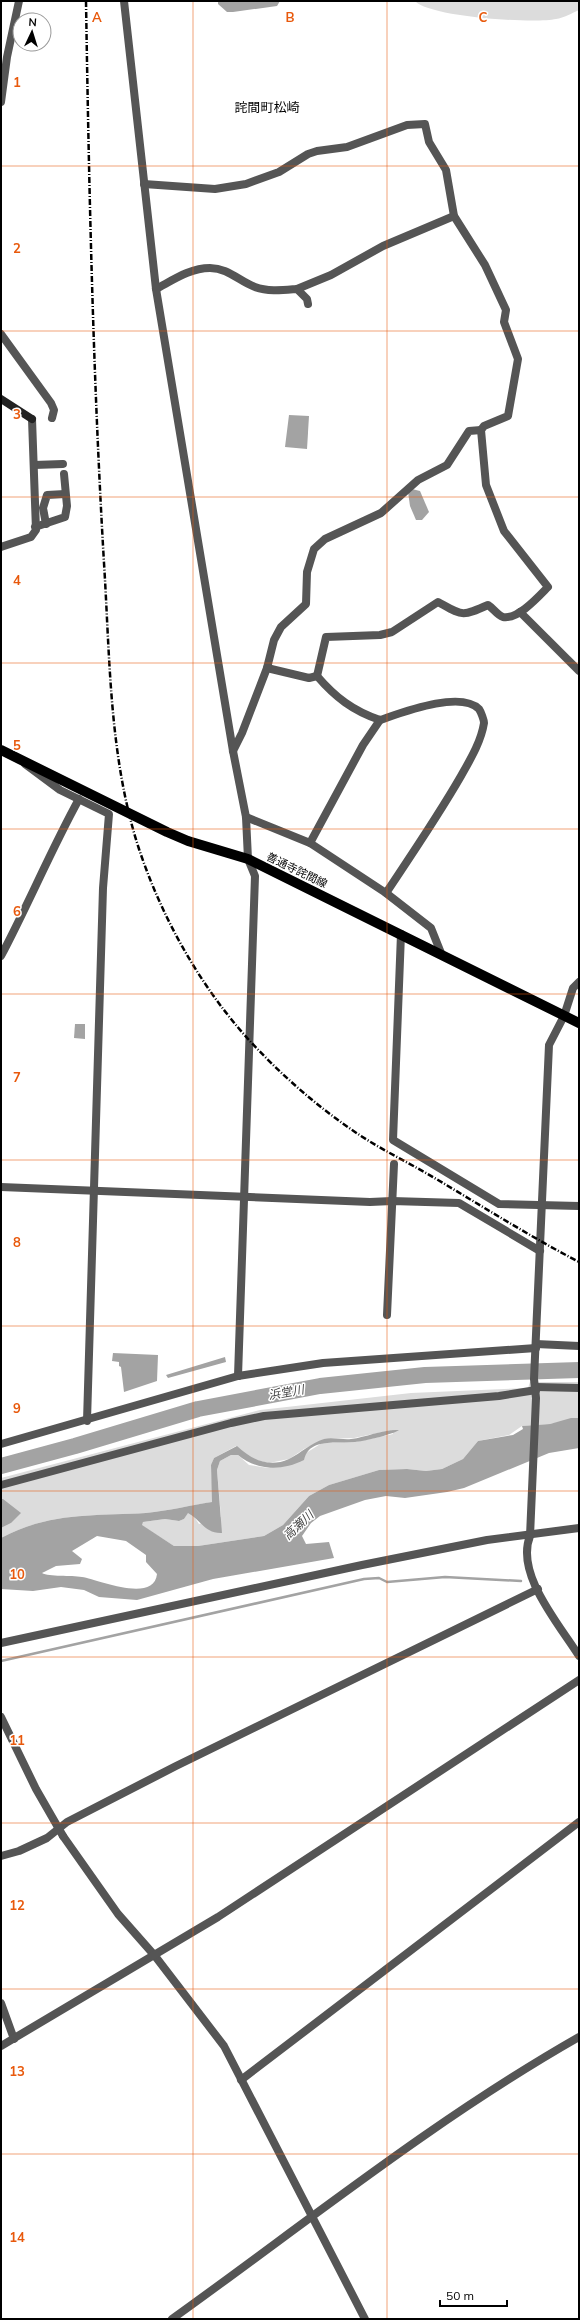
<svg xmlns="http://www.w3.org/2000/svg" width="580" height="2320" font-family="Mulish,'Noto Sans JP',sans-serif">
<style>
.green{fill:#dcdcdc}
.water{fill:#a3a3a3;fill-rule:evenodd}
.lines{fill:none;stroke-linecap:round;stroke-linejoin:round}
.stream{stroke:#a3a3a3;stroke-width:2.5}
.river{stroke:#a3a3a3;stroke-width:16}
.minor{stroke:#555;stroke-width:8}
.tertiary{stroke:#555;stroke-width:8}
.secondary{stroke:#222;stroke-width:8}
.primary{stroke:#000;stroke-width:10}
.rail{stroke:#000;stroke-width:2.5;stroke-dasharray:6 2 1 2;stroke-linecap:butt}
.grid{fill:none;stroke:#e8590c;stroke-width:1;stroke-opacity:0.55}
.labels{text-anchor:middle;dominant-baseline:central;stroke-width:3;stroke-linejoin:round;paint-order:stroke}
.street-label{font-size:11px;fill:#000;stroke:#fff}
.water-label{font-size:12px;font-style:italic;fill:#444;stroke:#fff}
.quarter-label{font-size:13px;fill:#000;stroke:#fff}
.grid-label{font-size:13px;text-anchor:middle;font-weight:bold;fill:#e8590c;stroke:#fff;stroke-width:3;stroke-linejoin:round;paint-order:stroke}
</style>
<rect width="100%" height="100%" fill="#fff"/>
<!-- green -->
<g class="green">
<path d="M415 1H579V10C572 13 564 18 556 19 534 24 429 17 415 1Z"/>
<path d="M530 1382H579V1418L550 1424 522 1426 509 1435 478 1441 463 1459 442 1469 426 1471 407 1469 379 1470 329 1485 309 1496 283 1525 264 1536 198 1546H174L141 1525 143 1522 165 1519 179 1521 184 1519 188 1512 193 1515 199 1524 221 1517 217 1470 220 1461 231 1455H238L249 1465 268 1468 306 1453 322 1443 356 1442 393 1434 392 1430 354 1438 325 1439 304 1449 289 1459 269 1463 251 1459 236 1446 214 1458 211 1466 213 1502C191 1505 168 1511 146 1513 94 1516 49 1512 1 1538V1528L11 1523 3 1499H1V1478L260 1410 411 1393 528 1388Z"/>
</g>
<!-- water -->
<g class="water">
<path d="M218 1H280L277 6 233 12H227L218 4Z"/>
<path d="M289 415 309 416 307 449 285 447Z"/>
<path d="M412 489 420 491 429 512 422 520H416L410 506 408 492Z"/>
<path d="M75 1024H85V1039L74 1038Z"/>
<path d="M113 1353 158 1355 157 1381 124 1392 121 1367 119 1366V1362L112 1361Z"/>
<path d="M225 1357 226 1362 168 1378 166 1375Z"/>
<path d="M571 1418H579V1448L549 1453 464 1488 447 1492 405 1498 386 1496 365 1500 320 1516 311 1523 302 1536 306 1544 329 1542 334 1558 213 1579 137 1600 99 1597 84 1590 61 1587 33 1591 1 1589V1538C49 1512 94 1516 146 1513 168 1511 191 1505 212 1502L211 1465 214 1458 237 1446C252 1460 269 1468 289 1459 301 1453 311 1443 324 1439 332 1437 343 1440 351 1439 367 1437 383 1429 399 1430 391 1435 365 1441 355 1442 337 1444 309 1437 304 1460 282 1471 257 1471 238 1455H231L220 1461 217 1470 222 1533C205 1534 200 1519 188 1513L184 1519 179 1521 165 1519 143 1522 142 1525 174 1546H198L264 1536 283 1525 309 1496 329 1485 379 1470 407 1469 426 1471 442 1469 463 1459 478 1441 513 1435 523 1429 522 1426 550 1424ZM97 1536 126 1541 146 1555V1562L157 1574C154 1604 96 1579 82 1577 71 1575 49 1577 42 1573L56 1566 80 1564 82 1559 72 1551Z"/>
<path d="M1 1499H3L21 1513 11 1523 1 1528Z"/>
</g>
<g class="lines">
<!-- stream -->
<path class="stream" d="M1 1661 364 1579 379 1578 387 1582 445 1577 521 1581"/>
<!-- river -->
<path class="river" d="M1 1466 75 1446 198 1409 320 1386 425 1375 579 1370"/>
<!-- minor -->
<g class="minor">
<path d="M1 102 7 57 19 1"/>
<path d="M144 184 215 189 246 184 279 172 308 154 317 151 347 147 407 125 425 124 429 142 446 170 454 216 485 265 506 310 504 322 518 359 508 416 484 426 481 430 486 485 504 531 548 587C539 596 518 620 503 617 497 615 493 608 488 605 461 617 463 616 438 602L392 632 380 635 326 637 317 676"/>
<path d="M156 289C173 280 190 268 210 268 228 268 239 281 255 287 268 292 284 290 297 289L307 299 308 304"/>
<path d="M297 289 331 275 383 246 454 216"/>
<path d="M1 334 51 403 54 410 52 418"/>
<path d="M34 465 63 464"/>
<path d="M46 524 43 508 47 495 65 494"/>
<path d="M35 527 65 517 67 506 64 474"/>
<path d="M1 547 31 537 36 530 32 419"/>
<path d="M520 612 579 671"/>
<path d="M267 668 309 678 317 676"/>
<path d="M317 676C335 697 353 711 380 720 401 713 460 690 479 709 481 712 484 720 484 723 481 742 470 760 461 776 438 816 412 854 386 893"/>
<path d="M233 751 242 733 267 668 274 640 281 627 306 604 307 572 314 549 325 539 381 513 418 480 447 465 469 431 481 430"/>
<path d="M25 764 60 790 109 814 103 888 87 1421"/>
<path d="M246 817 310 843 386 893 431 928 441 953"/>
<path d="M310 843 363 745 380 720"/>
<path d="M401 934 393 1140 499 1204 579 1206"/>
<path d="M1 956C28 905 51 850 79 799"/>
<path d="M564 1016 573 988 579 982"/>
<path d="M1 1187 370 1202 392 1201 459 1203 540 1251"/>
<path d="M387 1315 394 1164"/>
<path d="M536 1344 579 1346"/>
<path d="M238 1376 255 876 248 859"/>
<path d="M536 1387 579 1388"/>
<path d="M1 1485 231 1423 264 1416 499 1396 536 1390"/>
<path d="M1 1643 362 1565 487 1540 579 1528"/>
<path d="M63 1836 118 1914 155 1956 224 2046 365 2319"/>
<path d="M1 1856 19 1851 47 1838 67 1822 176 1766 538 1589"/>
<path d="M1 2003 14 2039"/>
<path d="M1 2046 218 1917 579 1680"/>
<path d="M241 2080 579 1822"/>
<path d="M172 2319C306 2223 435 2119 579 2037"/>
</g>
<!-- tertiary -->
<g class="tertiary">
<path d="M124 1 156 289 233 751 246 817 248 859"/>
<path d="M564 1016 549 1045 534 1379 536 1398 530 1536C515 1574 559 1624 579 1656"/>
<path d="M1 1444 238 1376 323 1363 536 1348"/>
<path d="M1 1717 36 1789 63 1836"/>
</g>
<!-- secondary -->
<path class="secondary" d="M1 399 32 419"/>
<!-- primary -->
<path class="primary" d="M1 750 167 832 188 841 248 859 579 1023"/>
<!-- rail -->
<path class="rail" d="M86 1C89 189 93 376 104 563 110 658 109 757 139 849 162 918 200 986 249 1040 282 1076 320 1109 361 1136 386 1152 413 1165 438 1180 485 1208 531 1237 579 1262"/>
</g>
<!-- grid -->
<path class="grid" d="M193 1V2319M387 1V2319M1 166H579M1 331H579M1 497H579M1 663H579M1 829H579M1 994H579M1 1160H579M1 1326H579M1 1491H579M1 1657H579M1 1823H579M1 1989H579M1 2154H579"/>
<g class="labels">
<!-- street labels -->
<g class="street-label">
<text transform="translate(297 870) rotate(26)">善通寺詫間線</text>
</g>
<!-- water labels -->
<g class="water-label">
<text transform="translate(286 1392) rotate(-10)">浜堂川</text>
<text transform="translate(298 1525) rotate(-43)">高瀬川</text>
</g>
<!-- quarter labels -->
<g class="quarter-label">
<text x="267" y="107">詫間町松崎</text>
</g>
</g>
<g class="grid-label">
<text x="97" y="22">A</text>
<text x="290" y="22">B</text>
<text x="483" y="22">C</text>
<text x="17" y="87">1</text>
<text x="17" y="253">2</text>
<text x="17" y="419">3</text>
<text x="17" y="585">4</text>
<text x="17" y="750">5</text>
<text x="17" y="916">6</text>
<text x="17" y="1082">7</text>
<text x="17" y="1247">8</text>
<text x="17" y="1413">9</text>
<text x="17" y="1579">10</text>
<text x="17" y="1745">11</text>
<text x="17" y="1910">12</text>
<text x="17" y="2076">13</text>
<text x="17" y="2242">14</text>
</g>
<!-- border -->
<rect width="580" height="2320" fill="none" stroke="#000000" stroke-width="4"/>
<!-- north arrow -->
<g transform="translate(32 32) rotate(4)"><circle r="19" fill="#ffffff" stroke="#999999"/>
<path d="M0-3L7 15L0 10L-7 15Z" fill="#000000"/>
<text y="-6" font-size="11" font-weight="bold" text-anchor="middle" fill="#000000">N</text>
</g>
<!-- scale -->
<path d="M440 2300v6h67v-6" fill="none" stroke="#000000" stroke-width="2"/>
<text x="446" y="2300" font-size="12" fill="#000000" stroke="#ffffff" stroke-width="3" paint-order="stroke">50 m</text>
</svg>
